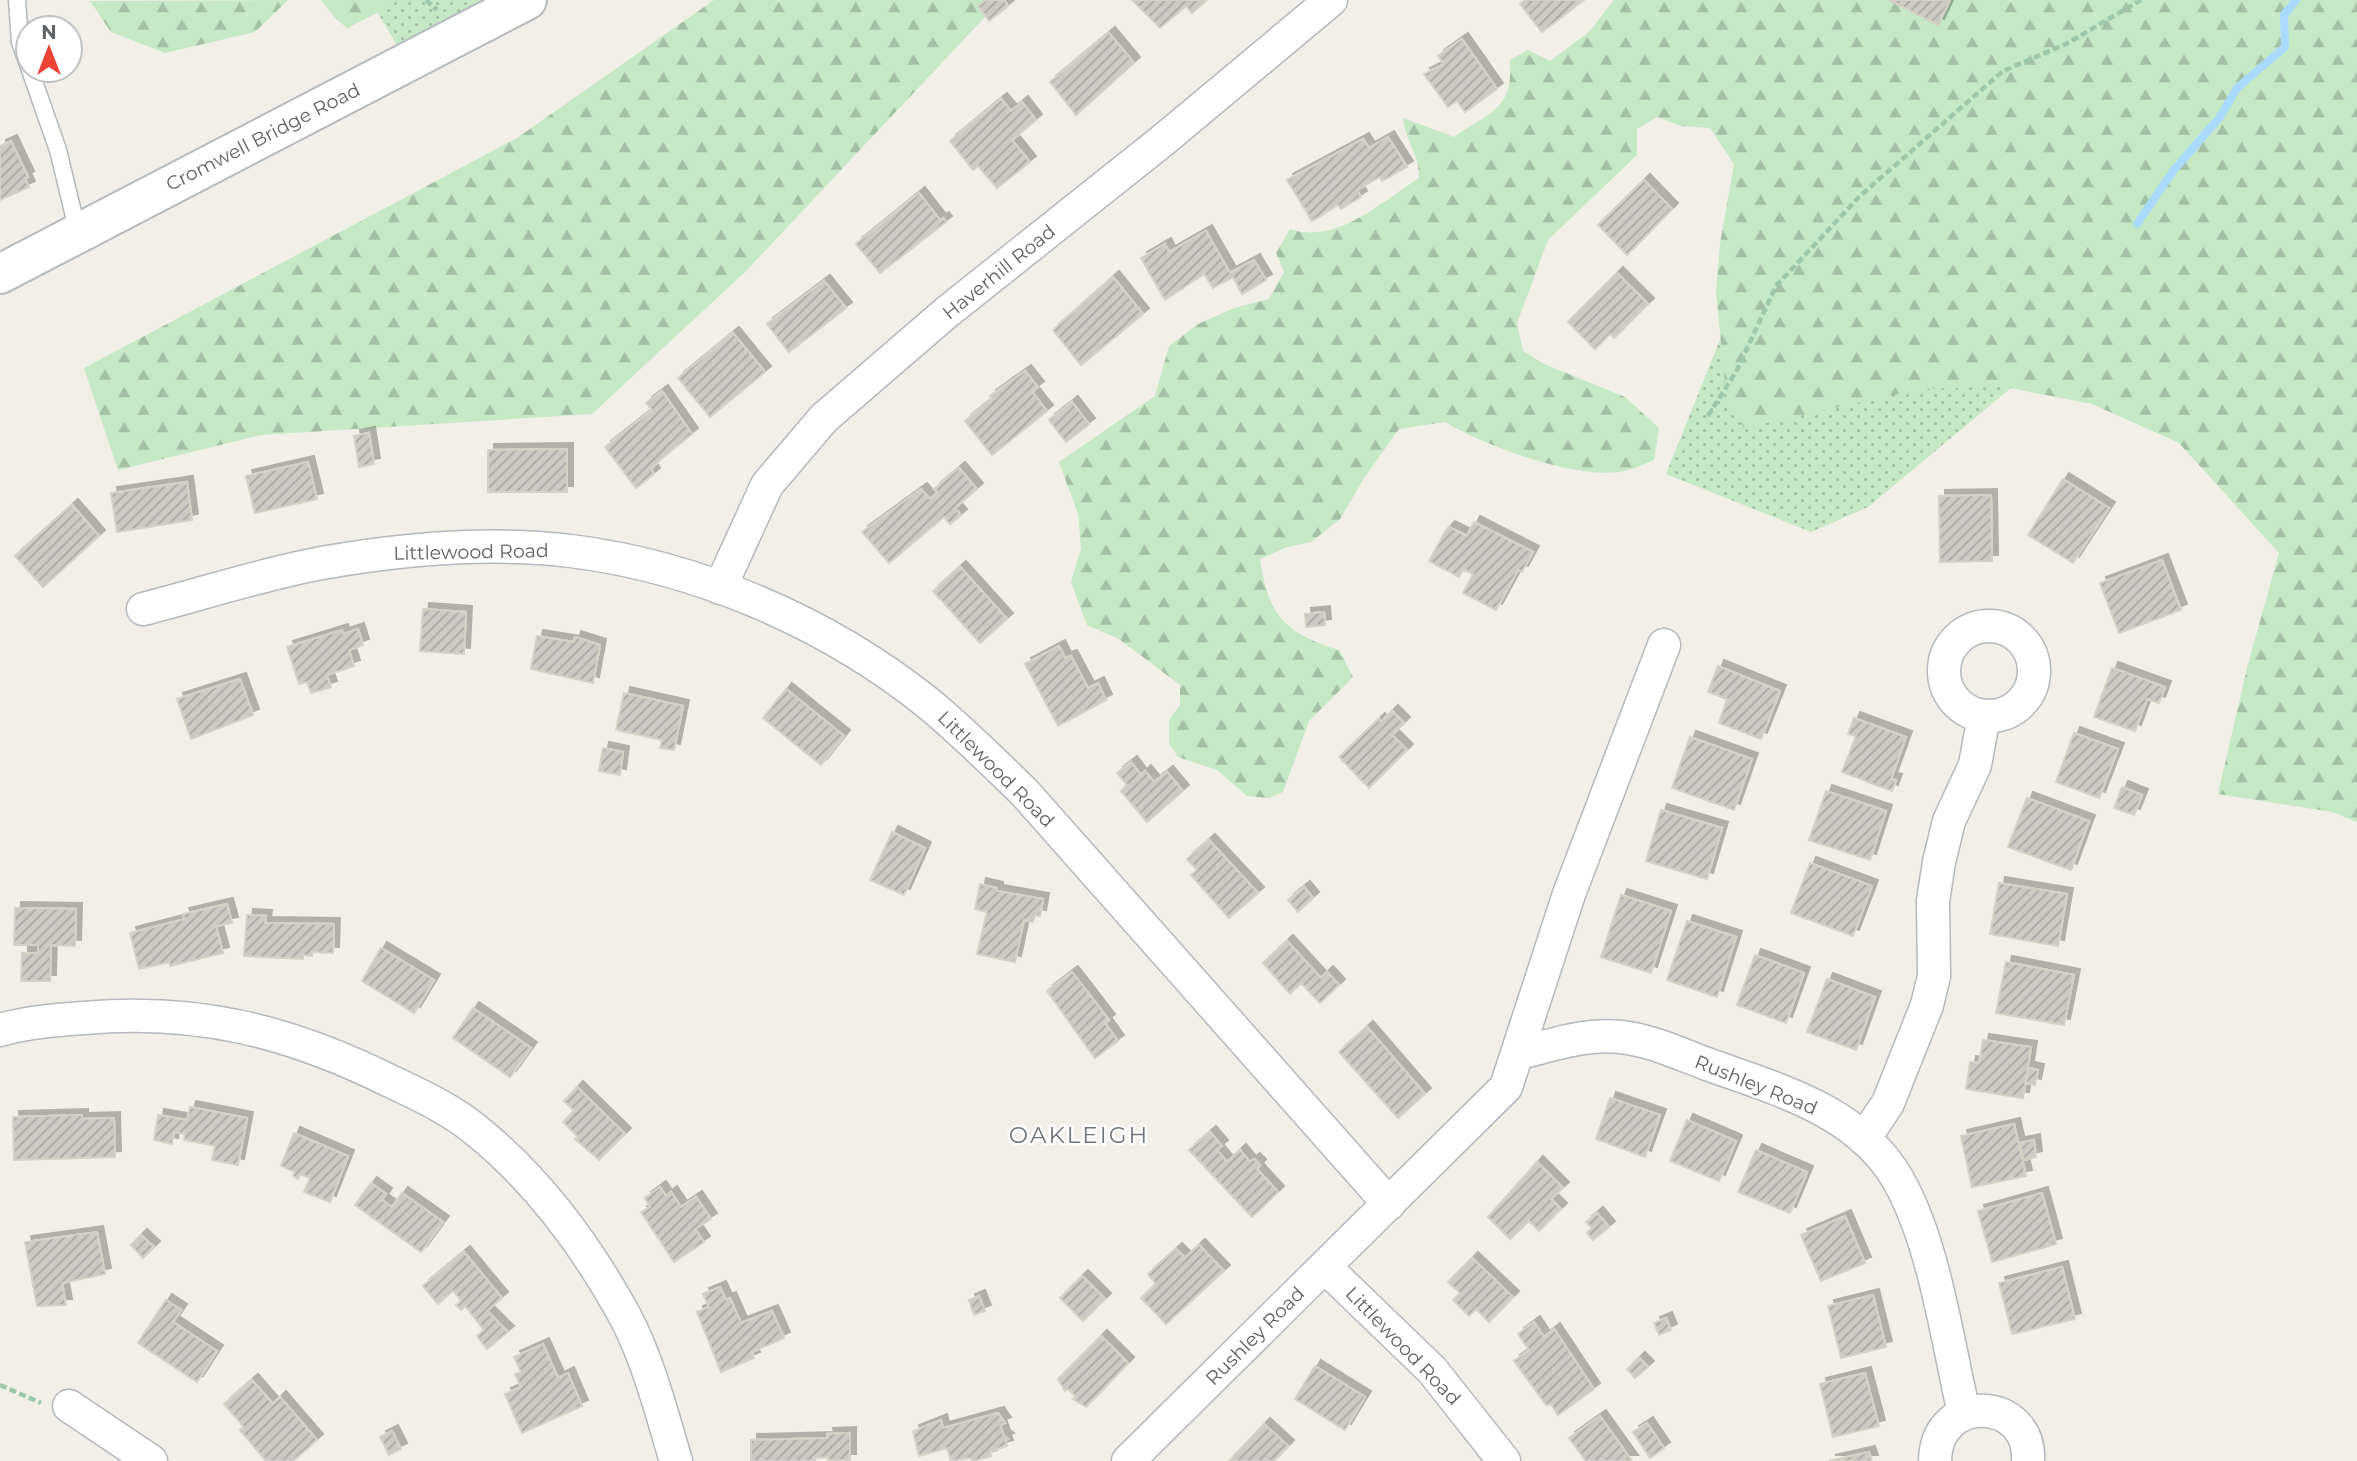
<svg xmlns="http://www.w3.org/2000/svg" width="2357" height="1461" font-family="Montserrat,sans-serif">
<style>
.grass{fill:url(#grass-dots)}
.forest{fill:url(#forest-firs)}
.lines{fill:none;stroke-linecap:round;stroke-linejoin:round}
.stream{stroke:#aadaff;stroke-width:8}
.building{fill:url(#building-hatch);stroke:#d6d1c6;stroke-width:2;filter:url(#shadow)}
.lane-casing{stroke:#b5b8bc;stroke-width:19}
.street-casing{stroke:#b5b8bc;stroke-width:35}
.secondary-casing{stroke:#b6babf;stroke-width:42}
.path{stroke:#9cc7a9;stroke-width:4.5;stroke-dasharray:7 3.5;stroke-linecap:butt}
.lane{stroke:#fff;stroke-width:16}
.street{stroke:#fff;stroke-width:32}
.secondary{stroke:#fff;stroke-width:38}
.labels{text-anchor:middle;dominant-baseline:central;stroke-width:5;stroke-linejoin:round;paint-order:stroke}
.street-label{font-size:19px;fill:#5f6368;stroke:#fff}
.quarter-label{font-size:23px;letter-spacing:2px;fill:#70757a;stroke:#fff}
</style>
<defs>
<pattern id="grass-dots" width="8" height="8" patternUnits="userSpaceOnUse" patternTransform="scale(1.75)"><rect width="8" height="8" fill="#c5e8c5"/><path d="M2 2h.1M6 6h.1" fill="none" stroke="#a3c0a4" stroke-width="1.8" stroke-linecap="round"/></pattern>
<pattern id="forest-firs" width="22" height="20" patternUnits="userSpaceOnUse" patternTransform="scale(1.75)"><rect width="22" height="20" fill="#c5e8c5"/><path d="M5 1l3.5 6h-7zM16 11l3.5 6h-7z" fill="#a3c0a4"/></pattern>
<pattern id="building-hatch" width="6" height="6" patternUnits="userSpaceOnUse" patternTransform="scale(1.75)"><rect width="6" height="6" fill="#cccac5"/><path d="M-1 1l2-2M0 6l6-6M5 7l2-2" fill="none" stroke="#a9a8a4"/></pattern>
<filter id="shadow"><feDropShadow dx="6" dy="-6" stdDeviation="0" flood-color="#0004"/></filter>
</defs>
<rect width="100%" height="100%" fill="#f1efe8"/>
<!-- grass -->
<g class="grass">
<path d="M370 0H484L397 45Z"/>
<path d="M1763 233 2089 323 1868 507 1811 532 1666 474Z"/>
</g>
<!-- forest -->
<g class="forest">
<path d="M288 0 255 32 165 53 111 32 90 1Z"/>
<path d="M321 0H389L391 6 347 28 335 18Z"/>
<path d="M714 0H1001L745 272 592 414 261 435 118 470 84 368 517 138Z"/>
<path d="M1614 0H2357V822L2332 812 2218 794 2247 668 2279 553 2179 443 2092 404 2005 387 1921 389 1744 428 1727 403 1716 292 1720 244 1734 164 1710 128 1681 126 1657 117 1637 129V155L1548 240 1517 323 1523 351 1544 364 1625 397 1659 428 1654 460C1644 464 1634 469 1624 471 1578 481 1483 445 1445 422L1399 429 1364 478 1340 519 1311 542 1287 547 1260 559C1268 615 1284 633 1339 650L1353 677 1309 721 1283 792 1269 798 1247 796 1217 770 1178 757 1169 743V720L1180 705V685L1119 639 1087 625 1071 582 1081 549 1078 514 1059 462 1155 396 1169 346 1198 324 1234 308 1269 299 1284 272 1276 253 1290 229C1337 245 1381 202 1419 178 1419 153 1406 143 1403 118L1454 137C1490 112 1514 109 1510 60L1528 50 1550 61 1589 32Z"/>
</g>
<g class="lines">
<!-- stream -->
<path class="stream" d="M2137 224 2173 171 2220 117 2237 88 2285 47 2284 15 2296 0"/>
</g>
<!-- building -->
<g class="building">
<path d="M986 0H1004L1008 6 989 21 978 6Z"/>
<path d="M1132 0H1207L1192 13 1186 6 1160 28Z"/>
<path d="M1525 0H1584L1542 32 1520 4Z"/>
<path d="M1889 0H1950L1938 25Z"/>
<path d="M1109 33 1134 63 1076 115 1050 82Z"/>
<path d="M1462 39 1497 89 1465 112 1457 101 1448 107 1424 74 1444 64 1438 56Z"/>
<path d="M1001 99 1011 111 1022 102 1036 120 1012 140 1030 162 997 188 978 166 973 170 950 141Z"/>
<path d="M1388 137 1407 167 1382 181 1380 177 1357 190 1361 197 1341 209 1338 205 1312 221 1287 180 1363 139 1369 148Z"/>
<path d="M11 141 28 177 25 179 29 187 0 200V146Z"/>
<path d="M1644 180 1672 209 1627 255 1598 225Z"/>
<path d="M919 193 940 220 943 218 946 222 880 273 856 244Z"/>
<path d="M1206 231 1230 273 1254 260 1266 280 1242 294 1233 277 1213 288 1204 274 1165 300 1141 258 1165 244 1169 252Z"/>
<path d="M1617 273 1648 304 1614 338 1610 334 1595 349 1568 322Z"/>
<path d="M1113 277 1143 314 1081 365 1053 330Z"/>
<path d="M824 281 846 308 789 352 767 324Z"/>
<path d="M733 333 765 372 710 417 678 378Z"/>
<path d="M1025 371 1038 387 1032 392 1047 411 992 455 965 421 992 399 990 396Z"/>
<path d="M662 391 692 434 662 458 651 469 654 474 636 488 605 447 652 410 646 403Z"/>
<path d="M1072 402 1089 424 1066 442 1049 420Z"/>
<path d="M369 433 374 464 359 467 354 436Z"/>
<path d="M567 449V492H488V450Z"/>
<path d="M308 462 317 499 255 513 246 476Z"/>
<path d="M959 468 977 489 955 508 961 515 950 524 944 517 889 563 862 532 921 489 930 499 938 492 934 489Z"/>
<path d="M2063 479 2109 508 2073 563 2028 535Z"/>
<path d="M187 482 192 520 117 532 111 493Z"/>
<path d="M1991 495 1992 561 1940 562 1939 496Z"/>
<path d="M72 505 99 536 43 587 15 556Z"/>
<path d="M1474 522 1533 552 1522 572 1518 570 1496 610 1463 593 1473 574 1463 569 1459 577 1429 561 1446 530 1449 527 1467 536Z"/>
<path d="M2162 560 2181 610 2119 633 2100 583Z"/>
<path d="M960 567 1007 619 980 643 933 591Z"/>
<path d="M423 609 466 612 464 654 420 651Z"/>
<path d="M1324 612 1325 625 1306 627 1305 614Z"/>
<path d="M358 629 363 645 349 650 354 666 327 675 331 687 311 693 307 682 299 684 287 647 342 630 343 634Z"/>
<path d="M537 636 574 642 575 637 600 645 593 683 531 669Z"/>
<path d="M1059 646 1065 658 1071 656 1088 688 1098 683 1106 700 1058 726 1025 664Z"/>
<path d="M1718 666 1780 691 1761 739 1719 723 1727 699 1708 692Z"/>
<path d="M2112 668 2165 687 2159 703 2147 699 2135 731 2094 717Z"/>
<path d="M240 679 253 715 191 739 177 699Z"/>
<path d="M786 689 844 736 821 765 763 718Z"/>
<path d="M624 693 683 706 674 750 660 748 662 740 616 730Z"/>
<path d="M1392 711 1404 723 1392 735 1407 750 1369 788 1339 757 1379 719 1381 722Z"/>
<path d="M1854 718 1906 737 1891 779 1896 780 1892 791 1842 772 1856 736 1848 734Z"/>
<path d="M2074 733 2118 749 2099 798 2056 782Z"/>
<path d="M1690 737 1752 759 1734 810 1672 788Z"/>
<path d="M603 748 623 752 620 775 599 771Z"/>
<path d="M1131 762 1141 775 1145 771 1154 782 1167 772 1183 791 1147 822 1121 791 1127 785 1117 773Z"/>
<path d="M2122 787 2142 795 2134 815 2114 808Z"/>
<path d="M1826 791 1886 811 1870 860 1809 840Z"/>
<path d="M2027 798 2089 821 2071 870 2008 847Z"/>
<path d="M1661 810 1722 828 1707 879 1646 861Z"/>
<path d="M892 832 925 848 904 895 870 880Z"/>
<path d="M1209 840 1258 893 1229 918 1191 875 1197 870 1187 859Z"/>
<path d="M1810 863 1872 886 1853 936 1791 913Z"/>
<path d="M1999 883 2067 894 2058 946 1990 934Z"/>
<path d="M980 884 997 888V891L1043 899 1040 916 1035 915 1033 922 1024 920 1015 962 977 954 987 912 975 909Z"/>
<path d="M1304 887 1313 898 1298 912 1288 900Z"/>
<path d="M1621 895 1671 911 1651 973 1601 957Z"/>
<path d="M227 904 232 923 216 926 223 953 170 966 169 962 139 969 130 933 185 919 183 914Z"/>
<path d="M15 908 76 909 75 946 51 945 50 981H21L22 953H38V945H14Z"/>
<path d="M247 915 266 916 265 923 334 924 333 953 312 952V956L303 955V959L244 956Z"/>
<path d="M1687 921 1736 937 1717 997 1667 980Z"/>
<path d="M1287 941 1321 978 1327 972 1339 985 1320 1003 1301 983 1290 994 1263 963Z"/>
<path d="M381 948 434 980 414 1013 362 981Z"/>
<path d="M1755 955 1804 973 1786 1023 1737 1005Z"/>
<path d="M2006 962 2074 975 2064 1025 1996 1013Z"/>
<path d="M1072 972 1109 1020 1105 1023 1118 1041 1095 1058 1047 991Z"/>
<path d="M1827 979 1875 997 1856 1050 1807 1032Z"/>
<path d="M473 1008 531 1048 510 1077 453 1038Z"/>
<path d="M1367 1027 1425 1094 1398 1118 1339 1052Z"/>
<path d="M1983 1040 2031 1047 2023 1098 1966 1089 1970 1062 1979 1063Z"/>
<path d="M2029 1068 2038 1070 2035 1085 2026 1083Z"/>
<path d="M577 1087 625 1134 599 1160 575 1139 578 1137 563 1122 574 1111 564 1101Z"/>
<path d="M1610 1098 1660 1115 1645 1157 1596 1139Z"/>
<path d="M190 1107 247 1118 238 1165 212 1160 215 1146 184 1140 185 1134 174 1132 172 1144 154 1140 158 1115 187 1120Z"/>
<path d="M82 1115V1119L114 1118 115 1157 14 1160 13 1117Z"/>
<path d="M1687 1120 1736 1141 1719 1181 1670 1161Z"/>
<path d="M2014 1124 2026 1176 1972 1187 1961 1136Z"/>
<path d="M1210 1132 1222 1146 1217 1150 1227 1162 1240 1150 1250 1162 1254 1159 1260 1165 1257 1169 1278 1192 1252 1217 1189 1150Z"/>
<path d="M294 1133 348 1156 330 1202 304 1192 310 1178 300 1174 298 1179 293 1176 295 1172 281 1166Z"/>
<path d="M2034 1140 2036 1157 2024 1160 2020 1143Z"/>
<path d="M1756 1150 1807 1172 1790 1213 1738 1192Z"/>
<path d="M1537 1162 1563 1188 1551 1199 1561 1209 1539 1231 1529 1221 1510 1239 1488 1217Z"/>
<path d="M371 1183 386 1194 382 1200 392 1207 402 1193 443 1222 421 1252 355 1205Z"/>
<path d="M660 1187 666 1196 671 1192 681 1207 696 1197 711 1219 695 1229 704 1242 674 1262 641 1212 650 1207 645 1198Z"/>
<path d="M2042 1193 2056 1244 1992 1262 1978 1211Z"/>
<path d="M1597 1213 1609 1227 1593 1240 1587 1233 1592 1228 1586 1222Z"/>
<path d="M1845 1216 1865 1263 1821 1281 1801 1235Z"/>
<path d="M97 1232 105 1274 62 1283 66 1305 37 1306 25 1242Z"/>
<path d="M141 1235 154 1247 143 1258 131 1245Z"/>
<path d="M1199 1245 1224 1271 1166 1324 1141 1298 1156 1284 1148 1274 1176 1249 1185 1258Z"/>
<path d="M464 1252 502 1298 487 1311 508 1332 487 1349 477 1336 484 1330 465 1306 461 1310 456 1305 461 1301 453 1291 438 1304 423 1286Z"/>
<path d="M1472 1258 1513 1297 1489 1322 1476 1309 1469 1316 1453 1300 1460 1293 1448 1282Z"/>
<path d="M2062 1267 2075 1319 2012 1334 1999 1283Z"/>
<path d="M1082 1276 1105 1299 1083 1321 1060 1298Z"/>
<path d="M720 1287 726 1300 730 1298 741 1323 772 1311 784 1338 752 1352 754 1358 721 1372 697 1312 709 1307 703 1294Z"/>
<path d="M1873 1295 1886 1347 1841 1358 1828 1306Z"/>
<path d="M979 1296 985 1311 974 1315 969 1300Z"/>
<path d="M166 1300 181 1310 173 1322 217 1351 197 1382 138 1343Z"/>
<path d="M1666 1318 1671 1330 1659 1335 1654 1323Z"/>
<path d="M1534 1322 1544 1337 1554 1329 1594 1389 1558 1415 1551 1404 1546 1405 1514 1361 1529 1350 1518 1334Z"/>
<path d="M1101 1336 1128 1363 1086 1407 1073 1399 1076 1397 1068 1389 1065 1391 1058 1379Z"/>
<path d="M543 1344 558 1378 568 1373 582 1406 522 1433 505 1394 521 1387 515 1374 521 1372 514 1357Z"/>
<path d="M1639 1358 1648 1367 1635 1378 1627 1369Z"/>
<path d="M1315 1366 1365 1397 1345 1430 1295 1399Z"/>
<path d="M1865 1373 1879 1426 1833 1437 1820 1384Z"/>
<path d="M252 1380 273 1404 280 1397 317 1440 293 1461H266L240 1430 244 1427 224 1404Z"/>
<path d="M998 1413 1005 1423 1000 1425 1004 1436 1008 1439 1005 1440 1007 1446 990 1451 991 1456 974 1461 969 1458 951 1461 947 1448 919 1456 913 1431 941 1420 943 1428Z"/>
<path d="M1600 1416 1632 1461H1586L1569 1438Z"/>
<path d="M1647 1423 1664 1448 1650 1458 1633 1432Z"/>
<path d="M1264 1424 1288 1446 1274 1461H1229Z"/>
<path d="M392 1431 401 1449 389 1455 380 1437Z"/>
<path d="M850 1433V1460H828V1457L815 1458V1461H751V1440L828 1438 827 1434Z"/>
<path d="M1869 1452 1872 1461H1829Z"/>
</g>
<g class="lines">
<!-- lane casing -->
<g class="lane-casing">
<g id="lane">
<path d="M17 0 20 42 28 65"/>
<path d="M30 70 58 150 78 233"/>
</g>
</g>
<!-- street casing -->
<g class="street-casing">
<g id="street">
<path d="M720 588 767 485 824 418 947 312 1162 141 1331 0"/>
<path d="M143 609C202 594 262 574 322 563 402 549 490 541 571 551 698 567 827 622 928 703 962 731 993 762 1025 793L1389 1204"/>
<circle cx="1989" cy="671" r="45"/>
<path d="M0 1030C27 1022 56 1020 84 1018 197 1008 289 1031 390 1081 420 1095 452 1110 477 1131 534 1177 581 1239 617 1302 646 1350 660 1408 676 1461"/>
<path d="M1517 1054C1551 1045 1586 1033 1621 1037 1650 1040 1680 1054 1707 1064 1773 1088 1850 1108 1892 1170 1933 1232 1947 1340 1964 1413"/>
<path d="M1864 1139 1888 1103 1927 1005 1934 976 1933 901 1939 862 1949 821 1975 765 1984 716"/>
<path d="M1325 1267 1432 1370 1504 1461"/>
<path d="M69 1406 151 1461"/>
<path d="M1128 1461 1506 1087 1569 894 1664 645"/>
<path d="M1935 1461C1936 1391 2032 1397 2028 1461"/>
</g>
</g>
<!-- secondary casing -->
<g class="secondary-casing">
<path id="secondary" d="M0 274 527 0"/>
</g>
<!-- path -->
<g class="path">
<path d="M426 0 437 10"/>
<path d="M1708 416 1737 370 1776 286 1860 196 2003 71 2066 44 2141 0"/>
<path d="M0 1385 41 1403"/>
</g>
<!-- lane -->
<use href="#lane" class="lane"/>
<!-- street -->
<use href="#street" class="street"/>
<!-- secondary -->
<use href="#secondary" class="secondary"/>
</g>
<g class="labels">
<!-- street labels -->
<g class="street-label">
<text transform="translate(263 137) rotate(-27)">Cromwell Bridge Road</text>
<text transform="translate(999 272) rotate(-39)">Haverhill Road</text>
<text transform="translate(471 552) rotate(-1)">Littlewood Road</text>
<text transform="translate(996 769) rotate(45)">Littlewood Road</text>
<text transform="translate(1756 1085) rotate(22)">Rushley Road</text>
<text transform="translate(1255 1336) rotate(-45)">Rushley Road</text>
<text transform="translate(1403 1346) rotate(46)">Littlewood Road</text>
</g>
<!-- quarter labels -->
<g class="quarter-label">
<text x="1079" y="1135">OAKLEIGH</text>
</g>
</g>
<!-- north arrow -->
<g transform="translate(49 49)"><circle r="33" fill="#ffffff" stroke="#bfc1c3" stroke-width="2"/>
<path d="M0-5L12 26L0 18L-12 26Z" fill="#ea4335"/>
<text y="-10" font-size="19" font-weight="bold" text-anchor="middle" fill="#5f6368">N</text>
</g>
</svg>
